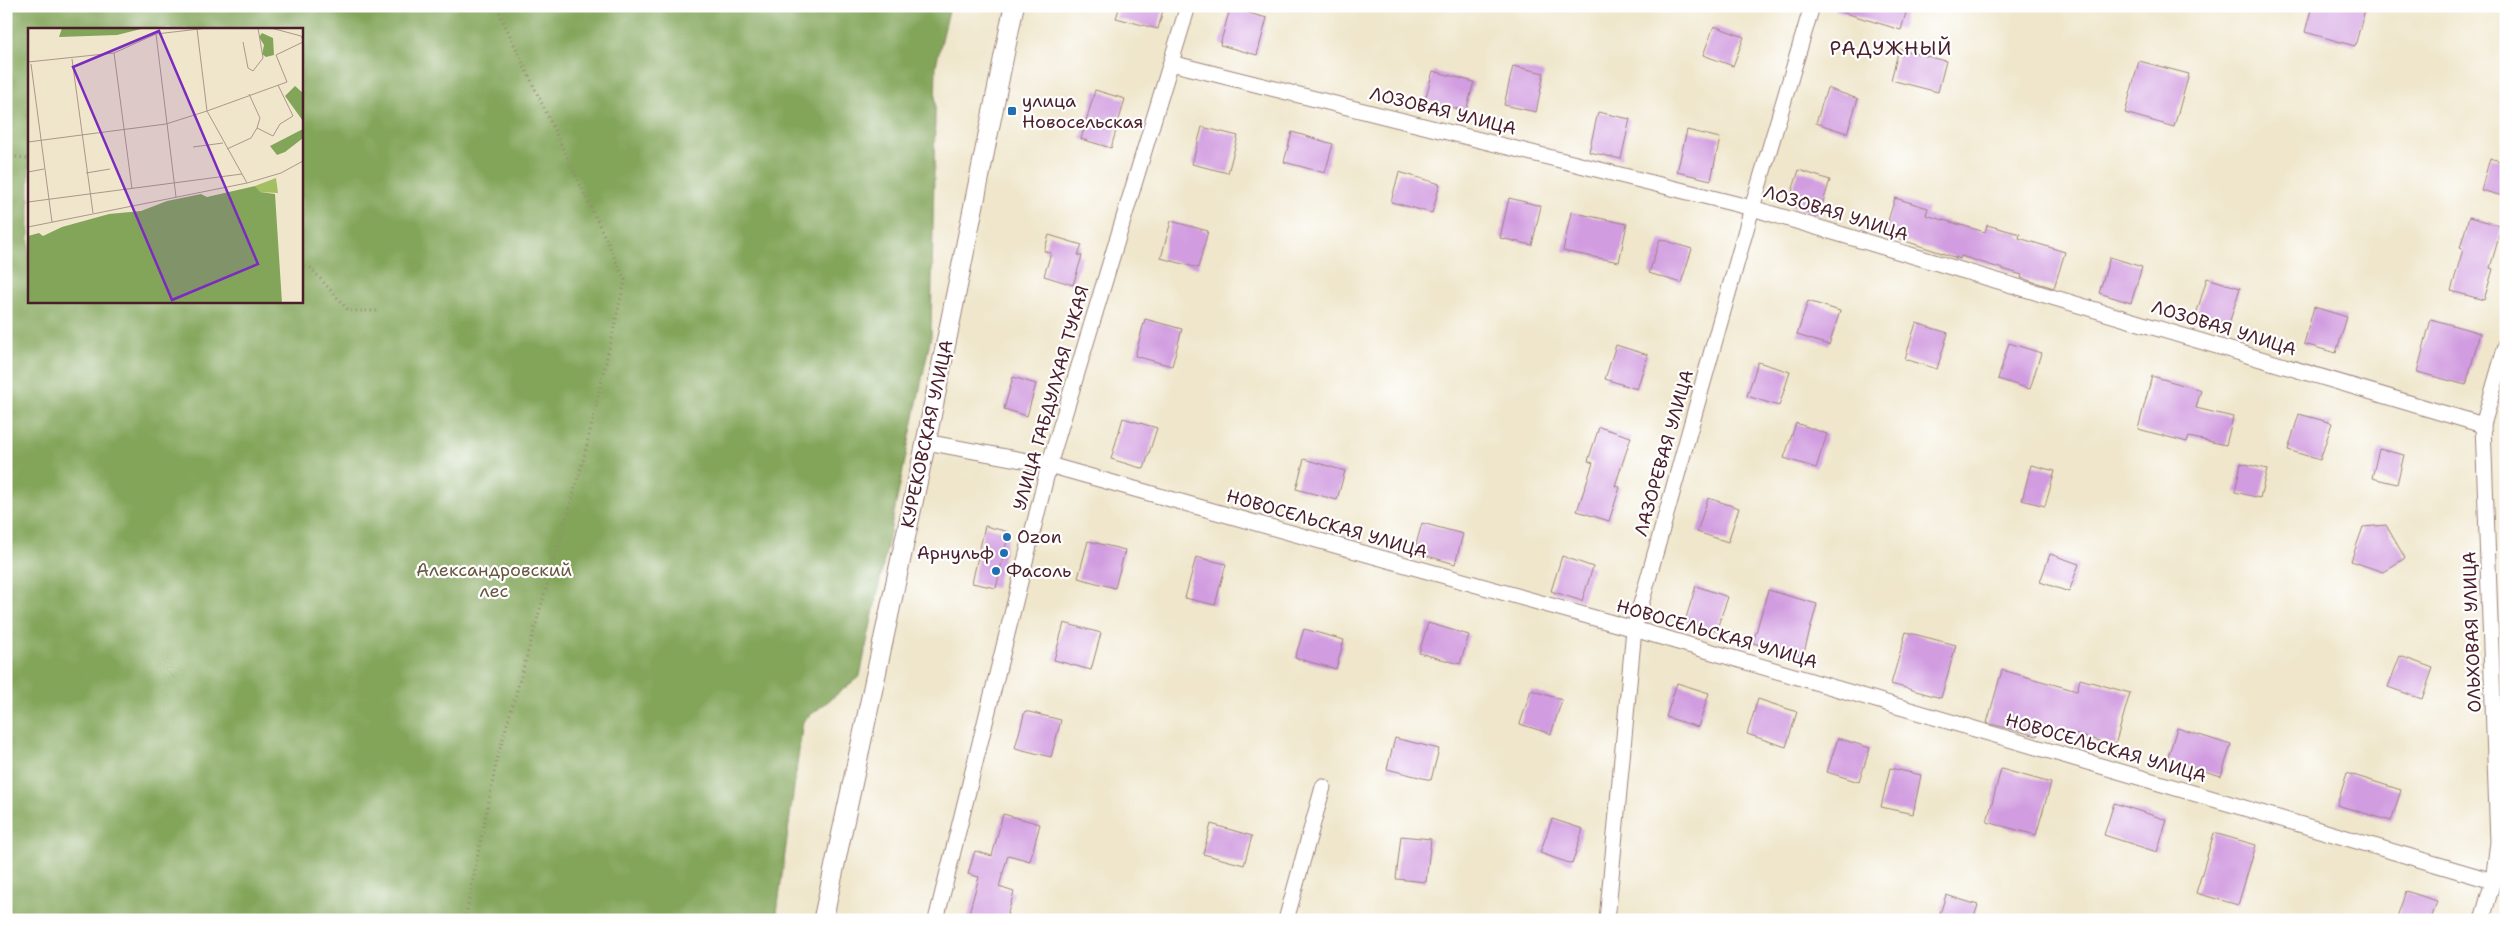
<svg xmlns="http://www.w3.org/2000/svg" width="2512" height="926" font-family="'Shantell Sans',sans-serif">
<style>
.forest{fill:#83a55a;stroke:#666242;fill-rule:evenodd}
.building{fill:#d19ce0}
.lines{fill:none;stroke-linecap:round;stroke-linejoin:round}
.minor-casing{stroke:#9c827b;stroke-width:17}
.tertiary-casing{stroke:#9c827b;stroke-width:21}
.path{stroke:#9c827b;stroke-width:3;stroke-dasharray:1 4;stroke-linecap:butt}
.minor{stroke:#fff;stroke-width:15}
.tertiary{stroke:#fff;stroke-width:19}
.poi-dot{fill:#1f6fb2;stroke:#fff;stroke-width:2}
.labels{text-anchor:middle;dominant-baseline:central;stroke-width:4.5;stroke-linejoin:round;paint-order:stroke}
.poi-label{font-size:18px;fill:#4a1f2b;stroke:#fff;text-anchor:start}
.street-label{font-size:18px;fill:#4a1f2b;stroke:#fff}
.park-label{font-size:18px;fill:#6a573f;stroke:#fff}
.quarter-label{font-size:20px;letter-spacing:1px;fill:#4a1f2b;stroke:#fff}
.inset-road{fill:none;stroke:#ad968b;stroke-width:1}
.view{fill:#7b2cbf;fill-opacity:0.15;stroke:#7b2cbf;stroke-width:2.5}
.inset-edge{fill:none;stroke:#4a1f2b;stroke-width:2.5}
</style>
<rect width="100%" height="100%" fill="#fff"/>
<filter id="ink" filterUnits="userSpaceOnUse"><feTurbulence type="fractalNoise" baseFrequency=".02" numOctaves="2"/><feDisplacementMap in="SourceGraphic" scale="10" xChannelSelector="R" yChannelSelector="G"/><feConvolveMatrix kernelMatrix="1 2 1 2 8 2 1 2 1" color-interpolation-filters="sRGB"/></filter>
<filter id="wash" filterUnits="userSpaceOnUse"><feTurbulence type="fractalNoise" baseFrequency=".0096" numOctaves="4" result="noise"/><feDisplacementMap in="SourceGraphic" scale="20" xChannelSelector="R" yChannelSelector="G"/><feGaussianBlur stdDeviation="1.12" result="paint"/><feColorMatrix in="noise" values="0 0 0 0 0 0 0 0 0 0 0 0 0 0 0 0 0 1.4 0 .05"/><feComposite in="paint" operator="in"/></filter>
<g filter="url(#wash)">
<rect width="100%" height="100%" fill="#efe6cb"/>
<!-- forest -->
<path class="forest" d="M6 6H950L936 65 931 336 860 676 803 721 776 920H6ZM29 29H301V301H29Z"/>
<g id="blocks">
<!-- building -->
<g class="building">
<path d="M1120 6H1164L1158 29 1116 18Z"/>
<path d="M1836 6H1908L1901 30 1835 10Z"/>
<path d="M2312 6H2366L2355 46 2305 32Z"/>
<path d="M1230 8 1267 18 1257 55 1220 45Z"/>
<path d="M1714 26 1744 37 1733 66 1703 55Z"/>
<path d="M1899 49 1946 61 1938 92 1891 80Z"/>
<path d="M2139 61 2189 74 2174 127 2125 113Z"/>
<path d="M1513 66 1544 73 1536 112 1504 105Z"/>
<path d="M1433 71 1474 82 1466 111 1425 100Z"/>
<path d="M1827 88 1858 99 1847 133 1816 123Z"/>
<path d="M1095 90 1125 99 1111 148 1081 139Z"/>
<path d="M1598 112 1630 119 1621 159 1589 152Z"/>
<path d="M1202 127 1238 136 1228 173 1192 164Z"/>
<path d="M1687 130 1720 138 1711 180 1677 172Z"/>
<path d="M1292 132 1333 144 1325 173 1284 162Z"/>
<path d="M2490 158 2506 163V197L2481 190Z"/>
<path d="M1799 170 1830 180 1819 215 1788 204Z"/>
<path d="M1399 172 1440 184 1432 213 1391 202Z"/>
<path d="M1509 198 1541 206 1532 245 1500 238Z"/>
<path d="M1895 198 1928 208 1926 215 1985 232 1987 225 2020 234 2019 238 2065 252 2054 288 2021 278 2022 275 1961 256 1960 259 1884 234Z"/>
<path d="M1571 212 1627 224 1619 262 1563 251Z"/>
<path d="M2469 217 2502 226 2490 268 2493 269 2484 300 2451 291 2463 249 2460 248Z"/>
<path d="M1171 221 1208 231 1198 268 1161 258Z"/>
<path d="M1049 235 1082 245 1078 255 1082 256 1073 285 1044 276 1051 253 1044 251Z"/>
<path d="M1660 239 1692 249 1681 283 1649 273Z"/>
<path d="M2110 257 2142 267 2131 303 2099 293Z"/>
<path d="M2207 278 2240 288 2229 324 2196 315Z"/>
<path d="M1808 301 1840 311 1829 345 1797 335Z"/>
<path d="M2314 307 2347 317 2336 353 2304 344Z"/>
<path d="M1145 319 1182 329 1172 366 1135 356Z"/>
<path d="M2431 319 2480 333 2466 385 2417 372Z"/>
<path d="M1916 323 1948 333 1937 369 1905 359Z"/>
<path d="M2009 343 2041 353 2030 389 1998 379Z"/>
<path d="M1616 345 1648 355 1637 389 1605 379Z"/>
<path d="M1758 362 1790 372 1779 406 1747 396Z"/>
<path d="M2152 376 2201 390 2196 408 2233 417 2226 445 2189 437 2187 442 2138 429Z"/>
<path d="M1013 377 1036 384 1027 416 1004 409Z"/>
<path d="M2299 414 2332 423 2320 460 2288 450Z"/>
<path d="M1123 418 1157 428 1144 469 1111 459Z"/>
<path d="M1796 423 1827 434 1816 468 1784 458Z"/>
<path d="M1599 427 1631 437 1615 486 1620 487 1609 521 1577 511 1593 463 1588 461Z"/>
<path d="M2379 449 2404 455 2397 484 2372 478Z"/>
<path d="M1304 459 1345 471 1337 500 1296 489Z"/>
<path d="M2241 463 2267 469 2260 498 2235 492Z"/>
<path d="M2031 465 2055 471 2045 506 2022 500Z"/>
<path d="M1708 498 1739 508 1728 542 1697 532Z"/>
<path d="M1422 523 1463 534 1455 564 1414 552Z"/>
<path d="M2386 525 2405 558 2383 572 2351 561 2363 527Z"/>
<path d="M985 526 1009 532 996 588 972 583Z"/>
<path d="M1088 541 1125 550 1115 588 1078 578Z"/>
<path d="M2050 554 2079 564 2069 592 2040 582Z"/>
<path d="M1562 556 1593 567 1582 601 1551 591Z"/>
<path d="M1196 557 1226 564 1215 605 1185 598Z"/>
<path d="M1696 586 1728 597 1716 631 1685 621Z"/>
<path d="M1768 590 1817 604 1803 656 1753 643Z"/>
<path d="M1064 623 1101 633 1091 670 1054 660Z"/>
<path d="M1428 623 1469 635 1460 664 1419 653Z"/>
<path d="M1304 629 1344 640 1336 669 1295 658Z"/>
<path d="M1906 632 1956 645 1941 698 1891 684Z"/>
<path d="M2400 656 2433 668 2422 699 2388 687Z"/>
<path d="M2002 670 2077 691 2080 679 2130 693 2115 745 2040 725 2037 736 1987 723Z"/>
<path d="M1677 683 1709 693 1698 727 1666 717Z"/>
<path d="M1531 690 1562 700 1551 734 1520 724Z"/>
<path d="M1758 699 1797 712 1786 747 1747 734Z"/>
<path d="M1025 711 1061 720 1051 757 1015 748Z"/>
<path d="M2177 728 2231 745 2221 776 2167 760Z"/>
<path d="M1395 738 1439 749 1431 780 1387 769Z"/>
<path d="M1838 738 1870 748 1859 782 1827 772Z"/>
<path d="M1890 768 1921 775 1913 814 1881 807Z"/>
<path d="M2001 769 2051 783 2036 835 1987 822Z"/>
<path d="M2347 773 2401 790 2391 821 2337 805Z"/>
<path d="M2114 803 2167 820 2157 852 2104 835Z"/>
<path d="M1003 814 1040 824 1030 861 1008 855 999 887 1014 892 1006 920H967L979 877 968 874 975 851 992 856Z"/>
<path d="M1552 819 1583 829 1572 864 1540 853Z"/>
<path d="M1211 824 1252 836 1244 865 1203 854Z"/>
<path d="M2214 833 2256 845 2238 905 2196 893Z"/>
<path d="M1401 836 1431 839 1426 882 1396 879Z"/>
<path d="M2406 891 2437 901 2431 920H2396Z"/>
<path d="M1946 895 1978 905 1973 920H1938Z"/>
</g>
</g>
</g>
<g filter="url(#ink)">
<use href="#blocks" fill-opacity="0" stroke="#9c827b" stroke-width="1"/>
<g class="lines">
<!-- minor casing -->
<g class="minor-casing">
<g id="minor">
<path d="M1171 63 1752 208 2483 425"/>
<path d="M926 442 1049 465 1634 629 2493 881"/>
<path d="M936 920 1049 465 1188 6"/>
<path d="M1286 920 1323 787"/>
<path d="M1607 920 1634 629 1752 208 1812 6"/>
<path d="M2482 920 2493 881 2498 842 2483 425 2506 345"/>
</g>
</g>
<!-- tertiary casing -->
<g class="tertiary-casing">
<path id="tertiary" d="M823 920 926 442 1014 6"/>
</g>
<!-- path -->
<g class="path">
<path d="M6 155 29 159"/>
<path d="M301 264 310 267 349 311H377"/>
<path d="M465 920 497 759 584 457 625 280 496 6"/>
</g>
<!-- minor -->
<use href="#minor" class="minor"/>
<!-- tertiary -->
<use href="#tertiary" class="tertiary"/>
</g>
</g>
<!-- markers -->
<g class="poi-dot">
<rect x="1007" y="106" width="10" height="10" rx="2.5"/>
<circle cx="1007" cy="537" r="5"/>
<circle cx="1004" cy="553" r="5"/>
<circle cx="996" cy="571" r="5"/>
</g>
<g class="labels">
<!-- poi labels -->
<g class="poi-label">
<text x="1022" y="101">улица<tspan x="1022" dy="21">Новосельская</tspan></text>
<text x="1017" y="537">Ozon</text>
<text x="994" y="553" text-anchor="end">Арнульф</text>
<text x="1006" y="571">Фасоль</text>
</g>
<!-- street labels -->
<g class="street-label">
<text transform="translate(1443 111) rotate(14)">ЛОЗОВАЯ УЛИЦА</text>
<text transform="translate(1836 213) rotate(17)">ЛОЗОВАЯ УЛИЦА</text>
<text transform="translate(2224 328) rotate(17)">ЛОЗОВАЯ УЛИЦА</text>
<text transform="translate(1051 398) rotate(-74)">УЛИЦА ГАБДУЛХАЯ ТУКАЯ</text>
<text transform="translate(927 434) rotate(-78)">КУРЕКОВСКАЯ УЛИЦА</text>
<text transform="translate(1664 453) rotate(-74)">ЛАЗОРЕВАЯ УЛИЦА</text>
<text transform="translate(1327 524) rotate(16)">НОВОСЕЛЬСКАЯ УЛИЦА</text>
<text transform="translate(2472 632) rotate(-92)">ОЛЬХОВАЯ УЛИЦА</text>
<text transform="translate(1717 634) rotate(16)">НОВОСЕЛЬСКАЯ УЛИЦА</text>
<text transform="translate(2106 748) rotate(16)">НОВОСЕЛЬСКАЯ УЛИЦА</text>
</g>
<!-- park labels -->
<g class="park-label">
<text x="494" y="570">Александровский<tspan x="494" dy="21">лес</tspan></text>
</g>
<!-- quarter labels -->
<g class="quarter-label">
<text x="1891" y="48">РАДУЖНЫЙ</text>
</g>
</g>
<!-- overview -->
<g transform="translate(28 28)">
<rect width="275" height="275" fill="#efe6cb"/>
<path d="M248 150 250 165 231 164 227 158Z" fill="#a4be64"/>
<path d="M34 0H117L89 7 31 9ZM234 5 245 10 246 27 238 29 234 26 236 17 231 9ZM267 58 275 65V93L257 68ZM275 101V110L257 124 249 127 242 118ZM227 158 232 164 247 166 254 275H0V208L11 205 15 208 34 199 81 186 113 183 139 173 173 166 179 169Z" fill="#83a55a"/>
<path class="inset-road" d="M243 0 273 8 275 12M169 1 179 83 219 155M128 6 148 169M215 14 220 40 225 43 235 30 230 0M86 25 104 161M44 31 65 185M0 34 86 25 128 6 180 0M3 36 24 194M229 100 245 108 252 96 265 88 250 57M0 114 138 96 179 83 259 54 248 27 275 14M165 119 195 115M199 121 223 110 229 100 232 90 221 66M0 144 16 141M58 145 82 141M0 174 214 146M0 199 219 155 253 145 275 133"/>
<path class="view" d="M131 3 230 236 144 272 45 39Z"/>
<rect width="275" height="275" class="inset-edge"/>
</g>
<!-- margin -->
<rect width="2512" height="926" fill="none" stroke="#fff" stroke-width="25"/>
</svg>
